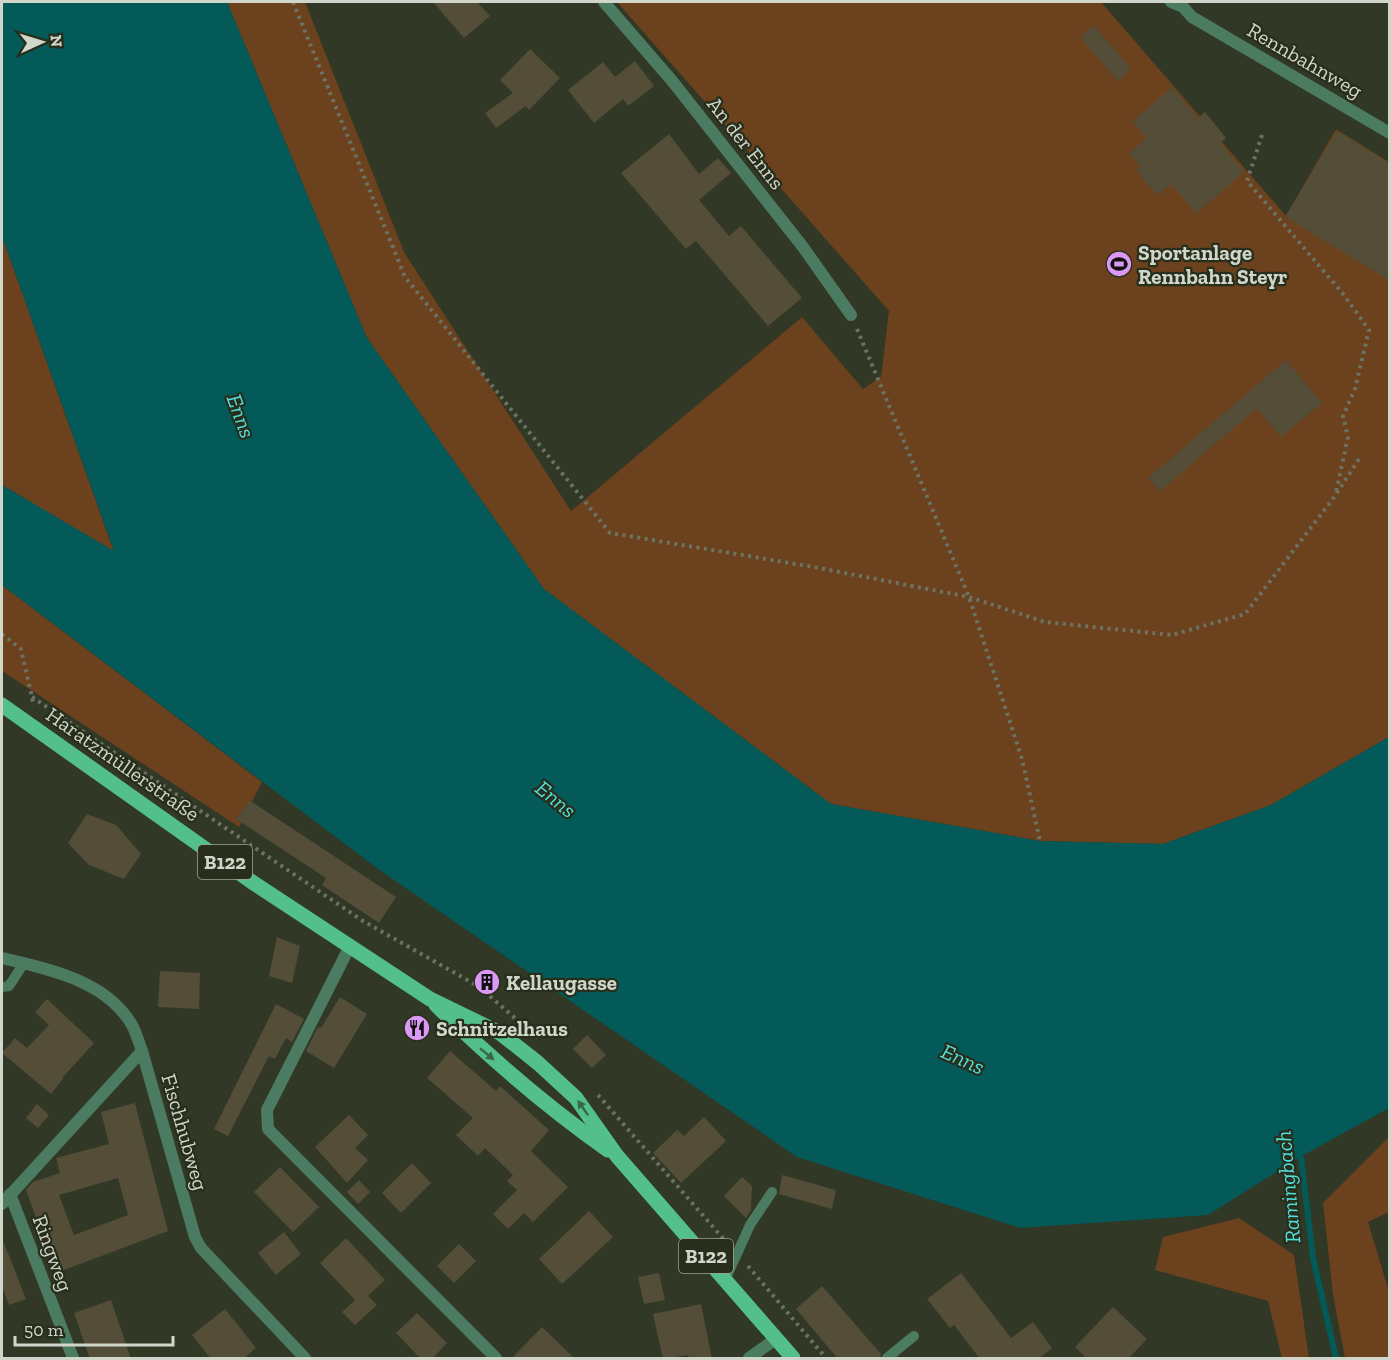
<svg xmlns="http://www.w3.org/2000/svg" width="1391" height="1360" font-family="'Zilla Slab',serif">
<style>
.green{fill:#6b411e}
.water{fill:#035a58}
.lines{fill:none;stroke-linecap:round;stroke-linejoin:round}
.stream{stroke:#035a58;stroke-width:6}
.building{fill:#544d38;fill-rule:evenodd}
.path{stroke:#6c7362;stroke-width:4;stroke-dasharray:3 4.5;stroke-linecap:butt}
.lane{stroke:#4b7b61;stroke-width:10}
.street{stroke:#4b7b61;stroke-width:12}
.primary{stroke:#53bf8a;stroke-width:15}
.oneway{fill:#396847}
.labels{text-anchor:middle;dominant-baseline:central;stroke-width:4.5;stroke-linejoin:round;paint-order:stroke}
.shield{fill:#272e1b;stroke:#9ea496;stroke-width:1.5}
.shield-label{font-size:20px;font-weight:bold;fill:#d1d6ca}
.street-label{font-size:21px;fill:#d1d6ca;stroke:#272e1b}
.poi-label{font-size:21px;font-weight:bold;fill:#d1d6ca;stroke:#272e1b;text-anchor:start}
.water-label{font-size:22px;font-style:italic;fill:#52dedb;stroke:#272e1b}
</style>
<rect width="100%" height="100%" fill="#313825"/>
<!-- green -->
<g class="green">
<path d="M227 2H305L404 252 571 511 802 317 863 389 881 377 889 311 617 2H1101L1286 216 1336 129 1389 162V737L1271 805 1163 844 1040 841 831 804 544 589 367 338Z"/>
<path d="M2 236 114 552 2 485Z"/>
<path d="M2 585 262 782 239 827 2 671Z"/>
<path d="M1389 1137V1212L1368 1222 1389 1292V1358H1345L1333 1295 1323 1203Z"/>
<path d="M1239 1218 1294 1255 1309 1358H1282L1268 1301 1155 1270 1163 1237Z"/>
</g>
<!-- water -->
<path class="water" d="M2 2H227L367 338 544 589 831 804 1040 841 1163 844 1271 805 1389 737V1108L1300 1157 1208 1215 1020 1228 797 1157 378 869 2 585V485L114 551 2 236Z"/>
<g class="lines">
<!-- stream -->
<path class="stream" d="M1300 1149 1313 1258 1336 1358"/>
</g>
<!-- building -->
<g class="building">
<path d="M433 2H477L490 16 464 38Z"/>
<path d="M1094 25 1131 69 1118 81 1080 37Z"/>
<path d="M530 49 560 78 529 110 526 106 496 128 485 113 513 93 500 80Z"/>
<path d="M635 61 654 86 628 106 623 99 594 123 568 90 603 62 615 77Z"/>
<path d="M1172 87 1198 118 1205 112 1226 138 1220 143 1244 172 1197 213 1171 184 1157 195 1136 170 1140 166 1129 153 1147 138 1133 121Z"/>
<path d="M1337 131 1389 163V280L1285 217Z"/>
<path d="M669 134 699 174 718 158 731 173 699 200 729 236 741 226 802 298 768 326 696 241 686 249 621 173Z"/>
<path d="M1286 360 1322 403 1281 437 1257 408 1160 491 1148 478Z"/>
<path d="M249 800 396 897 379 923 322 885 326 878 236 819Z"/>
<path d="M87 814 116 825 141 854 124 879 89 865 68 843Z"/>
<path d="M277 937 300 946 292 983 269 976Z"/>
<path d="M160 971 200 973 199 1009 158 1007Z"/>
<path d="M340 997 367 1014 334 1068 306 1051 318 1027 321 1028Z"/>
<path d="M47 999 94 1043 62 1078 63 1079 51 1094 2 1053 15 1038 27 1048 49 1025 35 1012Z"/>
<path d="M276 1004 304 1019 292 1042 286 1038 275 1059 269 1056 228 1136 214 1129Z"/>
<path d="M587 1035 606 1055 592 1068 573 1049Z"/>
<path d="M450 1051 496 1091 500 1086 549 1130 531 1151 568 1187 533 1222 524 1213 508 1229 493 1214 517 1190 507 1181 513 1175 485 1148 478 1156 456 1135 473 1118 427 1078Z"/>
<path d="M135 1103 168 1231 56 1273 26 1190 33 1182 60 1173 56 1158 109 1144 101 1112ZM118 1178 128 1215 74 1235 59 1195Z"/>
<path d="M37 1104 49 1115 38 1128 26 1118Z"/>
<path d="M349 1115 368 1135 355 1148 368 1160 347 1183 315 1147Z"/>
<path d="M704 1117 726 1141 681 1183 653 1153 677 1130 684 1136Z"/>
<path d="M412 1163 431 1183 401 1213 382 1193Z"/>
<path d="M280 1167 319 1207 293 1232 254 1192Z"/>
<path d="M782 1175 836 1190 832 1209 779 1194Z"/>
<path d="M742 1177 752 1186 751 1210 746 1218 724 1196Z"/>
<path d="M359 1180 370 1192 358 1204 347 1192Z"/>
<path d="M589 1211 613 1237 562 1284 539 1259Z"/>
<path d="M284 1232 301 1254 276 1275 258 1253Z"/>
<path d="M2 1238 26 1299 9 1305 2 1286Z"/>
<path d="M346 1238 385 1280 368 1296 377 1305 355 1325 342 1312 355 1300 320 1263Z"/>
<path d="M459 1244 476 1261 454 1283 437 1266Z"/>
<path d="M659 1273 665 1300 644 1304 638 1277Z"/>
<path d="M961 1273 1011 1338 1033 1322 1052 1348 1038 1359H980L954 1325 950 1328 927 1299Z"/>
<path d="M822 1286 881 1354 880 1359H838L796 1309Z"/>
<path d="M111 1300 131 1359H90L74 1313Z"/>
<path d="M701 1304 712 1359H689L688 1355 663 1359 653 1314Z"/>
<path d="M1113 1307 1147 1339 1128 1359H1087L1075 1347Z"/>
<path d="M225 1309 256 1348 243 1359H211L192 1335Z"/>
<path d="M417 1313 447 1343 432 1359H421L396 1333Z"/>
<path d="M542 1327 575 1359H511Z"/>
</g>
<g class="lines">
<!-- path -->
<g class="path">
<path d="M293 2 405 277 610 533 814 567 969 597 1045 622 1172 635 1245 614 1335 496 1361 456"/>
<path d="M1262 135 1247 181 1344 295 1369 330 1355 389 1343 416 1348 437 1336 492"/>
<path d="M857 329 969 597 1022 759 1040 841"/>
<path d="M2 634 21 649 34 706"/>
<path d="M32 697 363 921 478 986 538 1038"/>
<path d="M598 1095 727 1243"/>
<path d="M748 1266 826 1358"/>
</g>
<!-- lane -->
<g class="lane">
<path d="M2 987 9 986 24 963"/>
<path d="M726 1278 750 1225 772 1192"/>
<path d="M887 1358 914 1336"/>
</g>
<!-- street -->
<g class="street">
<path d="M604 2 673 82 803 247 851 315"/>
<path d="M1171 2 1183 7 1192 17 1390 133"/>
<path d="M350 946 267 1110 268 1129 496 1358"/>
<path d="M2 958C48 969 106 980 132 1025 136 1032 139 1043 142 1051L195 1237 201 1248 305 1358"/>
<path d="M10 1194 73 1358"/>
<path d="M2 1204 142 1051"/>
<path d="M749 1358 777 1338"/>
</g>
<!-- primary -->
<g class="primary">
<path d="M2 705 252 882 430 999 500 1033 538 1063 576 1098 617 1156 793 1358"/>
<path d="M436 1005C490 1058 547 1107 608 1150"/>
</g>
</g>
<!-- one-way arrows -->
<defs><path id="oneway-solid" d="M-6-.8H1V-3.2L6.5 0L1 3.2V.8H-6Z" transform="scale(1.5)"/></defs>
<g class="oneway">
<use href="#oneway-solid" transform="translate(487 1054) rotate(39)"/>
<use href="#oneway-solid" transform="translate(583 1108) rotate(-125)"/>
</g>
<!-- icons -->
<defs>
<g id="stadium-disc" transform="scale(1.35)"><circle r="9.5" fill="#db99f5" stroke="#272e1b"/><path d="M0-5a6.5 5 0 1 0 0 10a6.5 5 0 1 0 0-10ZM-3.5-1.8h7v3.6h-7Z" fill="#111"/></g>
<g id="building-disc" transform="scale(1.35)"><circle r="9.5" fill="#db99f5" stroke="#272e1b"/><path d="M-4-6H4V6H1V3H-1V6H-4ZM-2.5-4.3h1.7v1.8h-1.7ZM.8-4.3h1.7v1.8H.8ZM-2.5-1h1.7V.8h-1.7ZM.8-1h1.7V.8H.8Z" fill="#111"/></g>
<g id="restaurant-disc" transform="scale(1.35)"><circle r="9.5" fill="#db99f5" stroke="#272e1b"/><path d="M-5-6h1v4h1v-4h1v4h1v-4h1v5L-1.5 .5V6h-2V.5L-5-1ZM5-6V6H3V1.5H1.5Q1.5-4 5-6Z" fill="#111"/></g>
</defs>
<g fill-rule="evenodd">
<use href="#stadium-disc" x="1119" y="264"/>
<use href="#building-disc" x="487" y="982"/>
<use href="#restaurant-disc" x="417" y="1028"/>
</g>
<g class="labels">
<!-- shield labels -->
<g class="shield">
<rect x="198" y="845" width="54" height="34" rx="4.5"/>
<rect x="679" y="1239" width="54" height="34" rx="4.5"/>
</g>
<g class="shield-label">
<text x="225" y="862">B122</text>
<text x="706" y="1256">B122</text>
</g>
<!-- street labels -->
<g class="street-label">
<text transform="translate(1305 60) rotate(30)">Rennbahnweg</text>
<text transform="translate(746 143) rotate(52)">An der Enns</text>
<text transform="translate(123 764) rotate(35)">Haratzmüllerstraße</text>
<text transform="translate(185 1132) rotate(74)">Fischhubweg</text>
<text transform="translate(53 1253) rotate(70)">Ringweg</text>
</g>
<!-- poi labels -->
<g class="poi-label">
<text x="1138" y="252">Sportanlage<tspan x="1138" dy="24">Rennbahn Steyr</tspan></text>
<text x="506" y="982">Kellaugasse</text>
<text x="436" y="1028">Schnitzelhaus</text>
</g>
<!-- water labels -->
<g class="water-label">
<text transform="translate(241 416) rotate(70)">Enns</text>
<text transform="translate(556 799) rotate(39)">Enns</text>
<text transform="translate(963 1059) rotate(24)">Enns</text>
<text transform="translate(1288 1187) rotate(-95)">Ramingbach</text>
</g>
</g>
<!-- border -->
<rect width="1391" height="1360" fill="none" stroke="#d1d6ca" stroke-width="6"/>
<!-- north arrow -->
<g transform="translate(42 42) rotate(86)" stroke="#272e1b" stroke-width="4.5" paint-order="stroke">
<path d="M0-4.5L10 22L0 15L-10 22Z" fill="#d1d6ca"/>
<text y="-9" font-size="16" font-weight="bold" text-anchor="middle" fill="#d1d6ca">N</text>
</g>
<!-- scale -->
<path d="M15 1336v9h158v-9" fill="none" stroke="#d1d6ca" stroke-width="3"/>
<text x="24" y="1336" font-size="18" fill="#d1d6ca" stroke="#272e1b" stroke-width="4.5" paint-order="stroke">50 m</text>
</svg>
